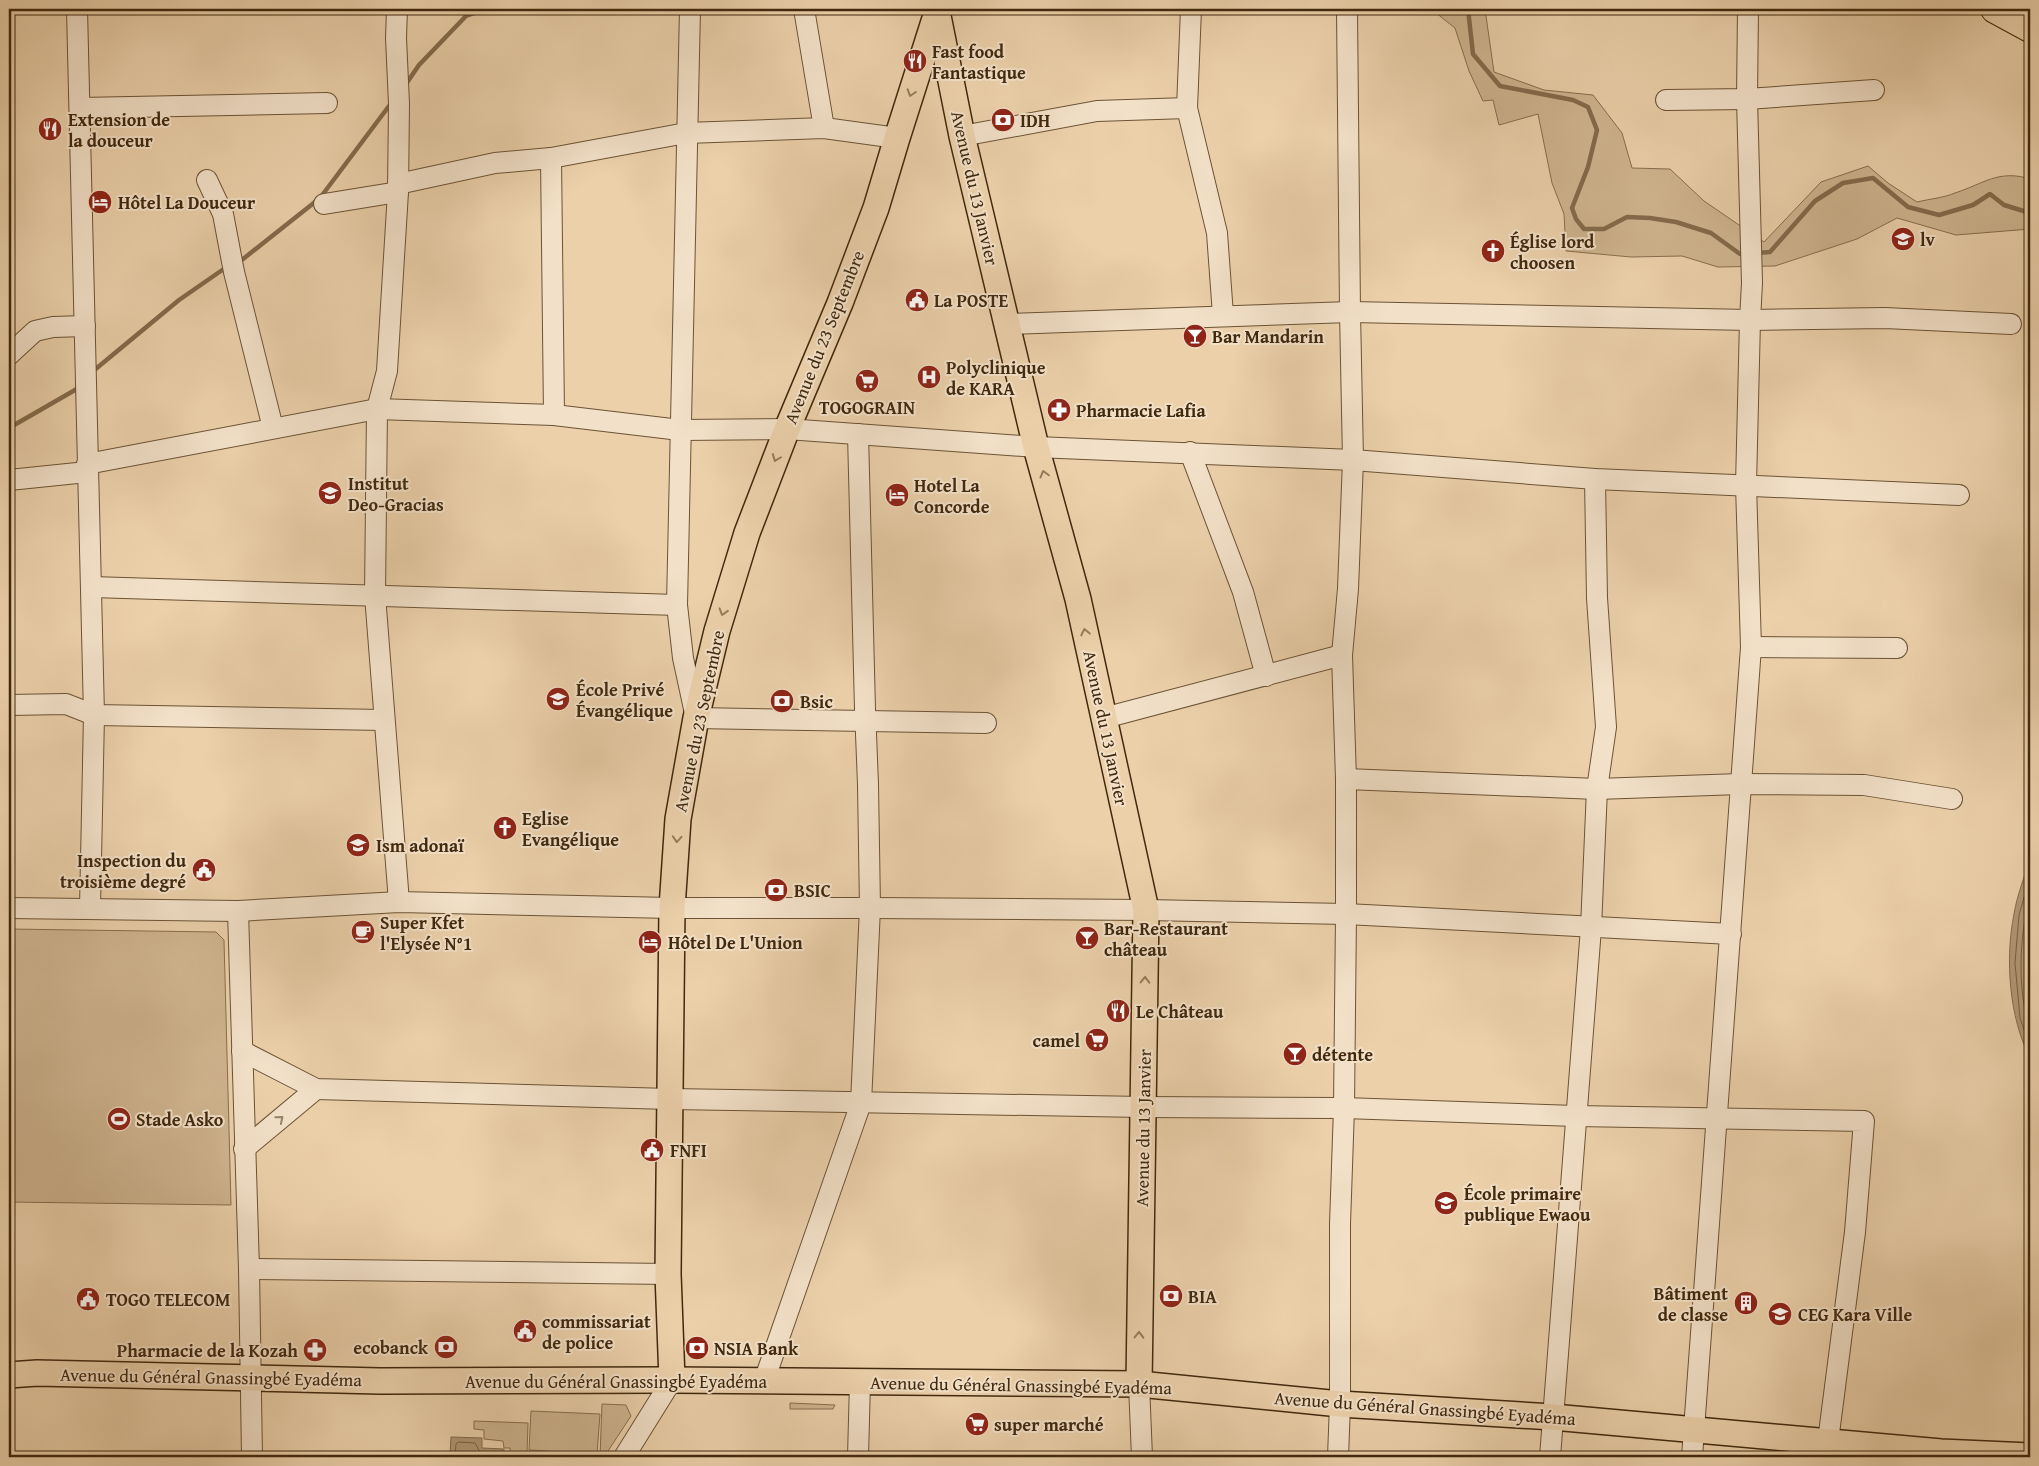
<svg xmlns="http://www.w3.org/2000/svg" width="2039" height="1466" font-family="'Gentium Book Plus',serif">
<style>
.green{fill:#ceb48f;stroke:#886e4e}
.water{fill:#b19775;stroke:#846b4c}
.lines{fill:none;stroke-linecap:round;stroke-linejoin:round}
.shore{stroke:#796042;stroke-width:1}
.stream{stroke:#846b4c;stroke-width:4.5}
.minor-casing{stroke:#6c5335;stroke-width:22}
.major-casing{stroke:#41290e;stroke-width:28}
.highway-casing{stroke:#41290e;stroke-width:30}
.minor{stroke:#f2e0c8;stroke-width:20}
.major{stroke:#ebd0aa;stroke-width:25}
.highway{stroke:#ebd0aa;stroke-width:28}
.oneway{stroke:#967c5c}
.oneway2{stroke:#9a846b}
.labels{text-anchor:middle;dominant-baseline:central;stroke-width:4;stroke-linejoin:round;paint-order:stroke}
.poi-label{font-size:18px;font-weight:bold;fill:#41290e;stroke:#f2e0c8;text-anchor:start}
.street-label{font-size:18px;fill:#41290e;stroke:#f2e0c8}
</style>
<rect width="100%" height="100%" fill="#ebd0aa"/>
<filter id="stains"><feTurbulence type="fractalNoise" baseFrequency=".004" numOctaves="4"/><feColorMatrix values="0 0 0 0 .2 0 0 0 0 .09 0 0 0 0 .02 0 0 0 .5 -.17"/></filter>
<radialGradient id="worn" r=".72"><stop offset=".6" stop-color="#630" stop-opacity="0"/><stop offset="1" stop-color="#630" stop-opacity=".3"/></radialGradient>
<!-- green -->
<g class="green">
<path d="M1431 9H1485L1494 72 1544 90 1593 95 1622 133 1632 168 1670 169 1704 201 1764 242 1821 182 1868 166 1888 183 1917 202C1929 199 1943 198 1955 193 1983 184 1999 169 2030 179V229L1956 235 1897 218 1857 239 1775 266 1718 267 1682 256 1631 257 1566 251 1564 214 1552 183 1538 114 1499 125 1493 100 1483 101 1469 71 1455 28Z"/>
<path d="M9 929 216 932 224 940 231 1205 9 1202Z"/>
<path d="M790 1403 835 1405 833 1409H790Z"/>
<path d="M602 1404 626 1405 631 1416 604 1457H600Z"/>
<path d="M531 1411 600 1414 597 1454 529 1450Z"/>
<path d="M474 1421 528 1423 527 1454 596 1457H510V1448H504L503 1441 484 1439V1430L474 1429Z"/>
</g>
<!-- water -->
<g class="water">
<path d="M2030 858V1058C2009 1017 2005 959 2014 914 2017 895 2025 876 2030 858Z"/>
<path d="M451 1437 482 1438V1448L504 1449V1457L450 1455Z"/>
</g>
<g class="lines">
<!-- shore -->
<g class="shore">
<path d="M2030 876 2019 915 2015 963 2020 1018 2030 1047"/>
<path d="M2030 898C2019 935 2017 992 2030 1029"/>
<path d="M455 1457 456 1444 458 1442 475 1443 480 1452 497 1454 499 1457"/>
</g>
<!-- stream -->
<g class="stream">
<path d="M1468 9 1473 54 1500 86 1573 100 1588 107 1597 130 1588 167 1572 208 1576 219 1584 229H1604L1627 217 1650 218 1676 222 1711 233 1740 254H1746"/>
<path d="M406 84 419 65 466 16 486 9"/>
<path d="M1757 253 1770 252 1815 201 1843 183 1873 178 1908 207 1939 215 1973 205 1990 194 2004 205 2030 213"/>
<path d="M238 263 320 198 392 102"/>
<path d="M92 372 179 300 228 266"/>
<path d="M9 428 75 390 80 385"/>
</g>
<!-- minor casing -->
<g class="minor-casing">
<g id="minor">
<path d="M77 9 94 715 90 908"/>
<path d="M397 9 396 38 399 104 398 192 387 371 377 409 375 595 399 902"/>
<path d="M690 9 677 605 683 658 696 718 986 723"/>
<path d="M804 9 824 128"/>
<path d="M1191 9 1187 108 1217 233 1223 315"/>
<path d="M1666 100 1747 99 1874 90"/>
<path d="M80 108 327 103"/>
<path d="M962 136 1097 111 1187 108"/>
<path d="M551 158 554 415"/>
<path d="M207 180 223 214 234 272 273 428"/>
<path d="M398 184 495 163 551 158 686 133 824 128 897 138"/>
<path d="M324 204 398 192"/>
<path d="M1008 324 1350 312 1750 320 1885 318 2011 324"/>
<path d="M9 355 35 331 53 327 85 326"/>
<path d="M1190 452 1243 592 1266 676"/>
<path d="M87 464 377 409 554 415 680 430 787 429 1036 447 1353 460 1595 479 1959 495"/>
<path d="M9 480 87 472"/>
<path d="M91 587 677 605"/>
<path d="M1751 647 1897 648"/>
<path d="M9 705 66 704 94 715 384 720"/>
<path d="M1104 718 1342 655"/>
<path d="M1346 779 1597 789 1740 784 1864 785 1952 799"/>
<path d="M9 908 238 911 399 902 672 908H870L1146 910 1346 914 1731 934"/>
<path d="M238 911 249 1269 252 1457"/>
<path d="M242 1051 316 1089 670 1099 1143 1107 1344 1108 1576 1116 1864 1121 1855 1232 1828 1441"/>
<path d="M244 1149 316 1089"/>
<path d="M249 1269 668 1274"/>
<path d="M764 1381 861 1103 870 908 868 784 865 709 858 434"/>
<path d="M1139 1384 1142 1457"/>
<path d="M624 1457 672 1380"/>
<path d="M858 1457 860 1382"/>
<path d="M1338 1457 1340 1404V1224L1344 1108 1346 914V779L1342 655 1348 589 1353 460 1350 312 1347 9"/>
<path d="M1550 1457 1591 928 1597 789 1606 727 1597 598 1595 479"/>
<path d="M1692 1457 1751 647 1746 485 1750 320 1752 283 1747 99 1748 9"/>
</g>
</g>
<!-- major casing -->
<g class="major-casing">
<g id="major">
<path d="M938 16 962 136 983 224 1036 447 1078 599 1146 910 1139 1384"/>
<path d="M9 1375 37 1373 380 1381 672 1380 1139 1384 1340 1404 1553 1417 1941 1452 2030 1456"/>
<path d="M672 1380 668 1274 672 908 678 819 696 718 717 631 747 533 787 429 840 303 876 208 897 138 938 9"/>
</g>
</g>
<!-- highway casing -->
<g class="highway-casing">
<path id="highway" d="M1995 9 2030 28"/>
</g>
<!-- minor -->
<use href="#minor" class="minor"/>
<!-- major -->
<use href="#major" class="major"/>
<!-- highway -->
<use href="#highway" class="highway"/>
</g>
<!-- one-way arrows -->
<defs><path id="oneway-chevron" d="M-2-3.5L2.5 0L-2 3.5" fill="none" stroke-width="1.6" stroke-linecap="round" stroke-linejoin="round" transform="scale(1.25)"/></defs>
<g class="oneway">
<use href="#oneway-chevron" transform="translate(911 93) rotate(108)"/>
<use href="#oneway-chevron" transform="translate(776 458) rotate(111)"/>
<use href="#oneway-chevron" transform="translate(1044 474) rotate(-105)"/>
<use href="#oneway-chevron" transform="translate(723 612) rotate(107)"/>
<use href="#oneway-chevron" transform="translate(1085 632) rotate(-102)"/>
<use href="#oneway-chevron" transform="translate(677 839) rotate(94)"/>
<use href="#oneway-chevron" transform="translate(1145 980) rotate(-89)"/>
<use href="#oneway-chevron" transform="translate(1139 1335) rotate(-89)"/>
</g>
<use class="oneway2" href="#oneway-chevron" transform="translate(280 1119) rotate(-40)"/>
<!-- icons -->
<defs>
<g id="restaurant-disc" transform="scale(1.25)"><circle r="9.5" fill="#8f2418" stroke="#f2e0c8"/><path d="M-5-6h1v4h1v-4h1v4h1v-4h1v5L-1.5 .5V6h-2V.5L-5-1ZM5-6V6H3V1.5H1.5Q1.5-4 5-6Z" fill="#fff"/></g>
<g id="bank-disc" transform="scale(1.25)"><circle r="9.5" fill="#8f2418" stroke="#f2e0c8"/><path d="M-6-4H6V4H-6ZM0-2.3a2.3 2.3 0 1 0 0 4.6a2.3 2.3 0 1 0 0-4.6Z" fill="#fff"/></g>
<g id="hotel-disc" transform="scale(1.25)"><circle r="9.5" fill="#8f2418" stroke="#f2e0c8"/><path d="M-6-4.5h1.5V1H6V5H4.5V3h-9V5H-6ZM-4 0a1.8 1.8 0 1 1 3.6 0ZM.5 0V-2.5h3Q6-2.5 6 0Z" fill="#fff"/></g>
<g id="school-disc" transform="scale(1.25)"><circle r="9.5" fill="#8f2418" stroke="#f2e0c8"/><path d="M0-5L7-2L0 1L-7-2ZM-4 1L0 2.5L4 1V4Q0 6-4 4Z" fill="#fff"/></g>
<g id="church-disc" transform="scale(1.25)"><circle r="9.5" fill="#8f2418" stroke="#f2e0c8"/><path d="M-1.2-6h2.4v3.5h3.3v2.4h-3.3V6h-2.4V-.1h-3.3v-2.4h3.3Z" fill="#fff"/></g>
<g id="civic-disc" transform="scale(1.25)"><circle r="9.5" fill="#8f2418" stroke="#f2e0c8"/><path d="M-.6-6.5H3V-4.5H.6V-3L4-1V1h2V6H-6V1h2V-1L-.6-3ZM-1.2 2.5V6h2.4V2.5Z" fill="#fff"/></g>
<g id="bar-disc" transform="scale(1.25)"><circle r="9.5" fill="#8f2418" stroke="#f2e0c8"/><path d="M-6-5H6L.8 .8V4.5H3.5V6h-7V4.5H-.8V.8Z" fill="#fff"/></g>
<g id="hospital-disc" transform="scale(1.25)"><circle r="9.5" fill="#8f2418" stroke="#f2e0c8"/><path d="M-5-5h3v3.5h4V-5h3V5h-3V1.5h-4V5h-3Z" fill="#fff"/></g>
<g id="supermarket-disc" transform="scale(1.25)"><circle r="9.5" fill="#8f2418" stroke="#f2e0c8"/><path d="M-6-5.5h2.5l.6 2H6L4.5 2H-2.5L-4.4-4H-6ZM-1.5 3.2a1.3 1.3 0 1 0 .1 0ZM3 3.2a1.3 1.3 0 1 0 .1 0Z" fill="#fff"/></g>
<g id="pharmacy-disc" transform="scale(1.25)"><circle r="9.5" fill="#8f2418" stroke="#f2e0c8"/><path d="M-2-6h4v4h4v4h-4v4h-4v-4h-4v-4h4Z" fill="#fff"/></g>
<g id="university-disc" transform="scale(1.25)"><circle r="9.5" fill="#8f2418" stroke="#f2e0c8"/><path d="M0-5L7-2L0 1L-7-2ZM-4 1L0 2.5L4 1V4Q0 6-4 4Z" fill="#fff"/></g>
<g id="cafe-disc" transform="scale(1.25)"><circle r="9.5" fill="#8f2418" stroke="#f2e0c8"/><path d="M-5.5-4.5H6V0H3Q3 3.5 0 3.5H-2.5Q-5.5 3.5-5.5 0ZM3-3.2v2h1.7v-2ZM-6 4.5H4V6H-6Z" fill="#fff"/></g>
<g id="stadium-disc" transform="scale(1.25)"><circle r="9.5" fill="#8f2418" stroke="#f2e0c8"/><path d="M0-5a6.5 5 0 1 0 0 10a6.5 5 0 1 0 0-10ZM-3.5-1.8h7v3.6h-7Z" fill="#fff"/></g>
<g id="building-disc" transform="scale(1.25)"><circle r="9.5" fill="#8f2418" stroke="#f2e0c8"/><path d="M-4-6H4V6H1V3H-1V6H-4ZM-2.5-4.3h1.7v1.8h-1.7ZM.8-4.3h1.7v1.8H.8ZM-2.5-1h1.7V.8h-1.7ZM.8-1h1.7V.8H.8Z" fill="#fff"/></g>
</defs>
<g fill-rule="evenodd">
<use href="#restaurant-disc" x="915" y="61"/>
<use href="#bank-disc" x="1003" y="120"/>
<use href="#restaurant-disc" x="50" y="129"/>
<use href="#hotel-disc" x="100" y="202"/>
<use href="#school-disc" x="1903" y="239"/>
<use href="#church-disc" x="1493" y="251"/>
<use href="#civic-disc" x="917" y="300"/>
<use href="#bar-disc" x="1195" y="336"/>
<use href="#hospital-disc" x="929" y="377"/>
<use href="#supermarket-disc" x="867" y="381"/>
<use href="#pharmacy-disc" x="1059" y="410"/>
<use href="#school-disc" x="330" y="493"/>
<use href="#hotel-disc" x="897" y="495"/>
<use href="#school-disc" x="558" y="699"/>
<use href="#bank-disc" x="782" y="701"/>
<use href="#church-disc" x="505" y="828"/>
<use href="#university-disc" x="358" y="845"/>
<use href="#civic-disc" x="204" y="870"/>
<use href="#bank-disc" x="776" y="890"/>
<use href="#cafe-disc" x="363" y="932"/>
<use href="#bar-disc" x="1087" y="938"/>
<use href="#hotel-disc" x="650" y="942"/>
<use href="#restaurant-disc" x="1118" y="1011"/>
<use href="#supermarket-disc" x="1097" y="1040"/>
<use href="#bar-disc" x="1295" y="1054"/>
<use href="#stadium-disc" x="119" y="1119"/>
<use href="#civic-disc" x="652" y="1150"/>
<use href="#school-disc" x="1446" y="1203"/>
<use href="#bank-disc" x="1171" y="1296"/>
<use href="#civic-disc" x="88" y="1299"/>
<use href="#building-disc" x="1746" y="1303"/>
<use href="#school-disc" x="1780" y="1314"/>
<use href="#civic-disc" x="525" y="1331"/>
<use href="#bank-disc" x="446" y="1347"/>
<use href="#bank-disc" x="697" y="1348"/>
<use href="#pharmacy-disc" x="315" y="1350"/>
<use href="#supermarket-disc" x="977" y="1424"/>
</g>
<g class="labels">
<!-- poi labels -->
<g class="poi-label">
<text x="932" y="51">Fast food<tspan x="932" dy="21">Fantastique</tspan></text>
<text x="68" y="119">Extension de<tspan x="68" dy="21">la douceur</tspan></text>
<text x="1020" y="120">IDH</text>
<text x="118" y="202">Hôtel La Douceur</text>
<text x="1920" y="239">lv</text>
<text x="1510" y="241">Église lord<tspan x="1510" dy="21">choosen</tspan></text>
<text x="934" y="300">La POSTE</text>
<text x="1212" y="336">Bar Mandarin</text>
<text x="946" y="367">Polyclinique<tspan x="946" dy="21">de KARA</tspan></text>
<text x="867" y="407" text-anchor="middle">TOGOGRAIN</text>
<text x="1076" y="410">Pharmacie Lafia</text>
<text x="348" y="483">Institut<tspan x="348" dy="21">Deo-Gracias</tspan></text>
<text x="914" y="485">Hotel La<tspan x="914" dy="21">Concorde</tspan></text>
<text x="576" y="689">École Privé<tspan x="576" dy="21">Évangélique</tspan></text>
<text x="800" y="701">Bsic</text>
<text x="522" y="818">Eglise<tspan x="522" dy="21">Evangélique</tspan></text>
<text x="376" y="845">Ism adonaï</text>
<text x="186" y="860" text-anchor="end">Inspection du<tspan x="186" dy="21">troisième degré</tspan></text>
<text x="794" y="890">BSIC</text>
<text x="380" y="922">Super Kfet<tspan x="380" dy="21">l'Elysée N°1</tspan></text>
<text x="1104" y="928">Bar-Restaurant<tspan x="1104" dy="21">château</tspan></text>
<text x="668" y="942">Hôtel De L'Union</text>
<text x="1136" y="1011">Le Château</text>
<text x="1080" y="1040" text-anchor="end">camel</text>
<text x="1312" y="1054">détente</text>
<text x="136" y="1119">Stade Asko</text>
<text x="670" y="1150">FNFI</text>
<text x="1464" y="1193">École primaire<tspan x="1464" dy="21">publique Ewaou</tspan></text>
<text x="1728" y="1293" text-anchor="end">Bâtiment<tspan x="1728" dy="21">de classe</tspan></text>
<text x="1188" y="1296">BIA</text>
<text x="106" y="1299">TOGO TELECOM</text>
<text x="1798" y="1314">CEG Kara Ville</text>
<text x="542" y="1321">commissariat<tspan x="542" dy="21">de police</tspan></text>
<text x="428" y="1347" text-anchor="end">ecobanck</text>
<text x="714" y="1348">NSIA Bank</text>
<text x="298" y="1350" text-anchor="end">Pharmacie de la Kozah</text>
<text x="994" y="1424">super marché</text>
</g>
<!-- street labels -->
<g class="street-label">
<text transform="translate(975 188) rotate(77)">Avenue du 13 Janvier</text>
<text transform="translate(824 337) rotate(-68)">Avenue du 23 Septembre</text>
<text transform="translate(699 721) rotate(-78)">Avenue du 23 Septembre</text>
<text transform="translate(1106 728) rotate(78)">Avenue du 13 Janvier</text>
<text transform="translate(1143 1128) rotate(-89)">Avenue du 13 Janvier</text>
<text transform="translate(211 1377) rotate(1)">Avenue du Général Gnassingbé Eyadéma</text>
<text x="616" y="1381">Avenue du Général Gnassingbé Eyadéma</text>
<text transform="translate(1021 1385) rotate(1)">Avenue du Général Gnassingbé Eyadéma</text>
<text transform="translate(1425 1408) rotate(4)">Avenue du Général Gnassingbé Eyadéma</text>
</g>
</g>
<!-- margin -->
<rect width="2039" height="1466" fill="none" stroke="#ebd0aa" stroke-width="30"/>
<rect x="10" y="10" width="2019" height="1446" fill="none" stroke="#41290e" stroke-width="2.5"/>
<rect x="15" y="15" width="2009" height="1436" fill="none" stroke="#41290e"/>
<rect width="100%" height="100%" filter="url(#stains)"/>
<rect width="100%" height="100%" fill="url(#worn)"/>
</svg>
